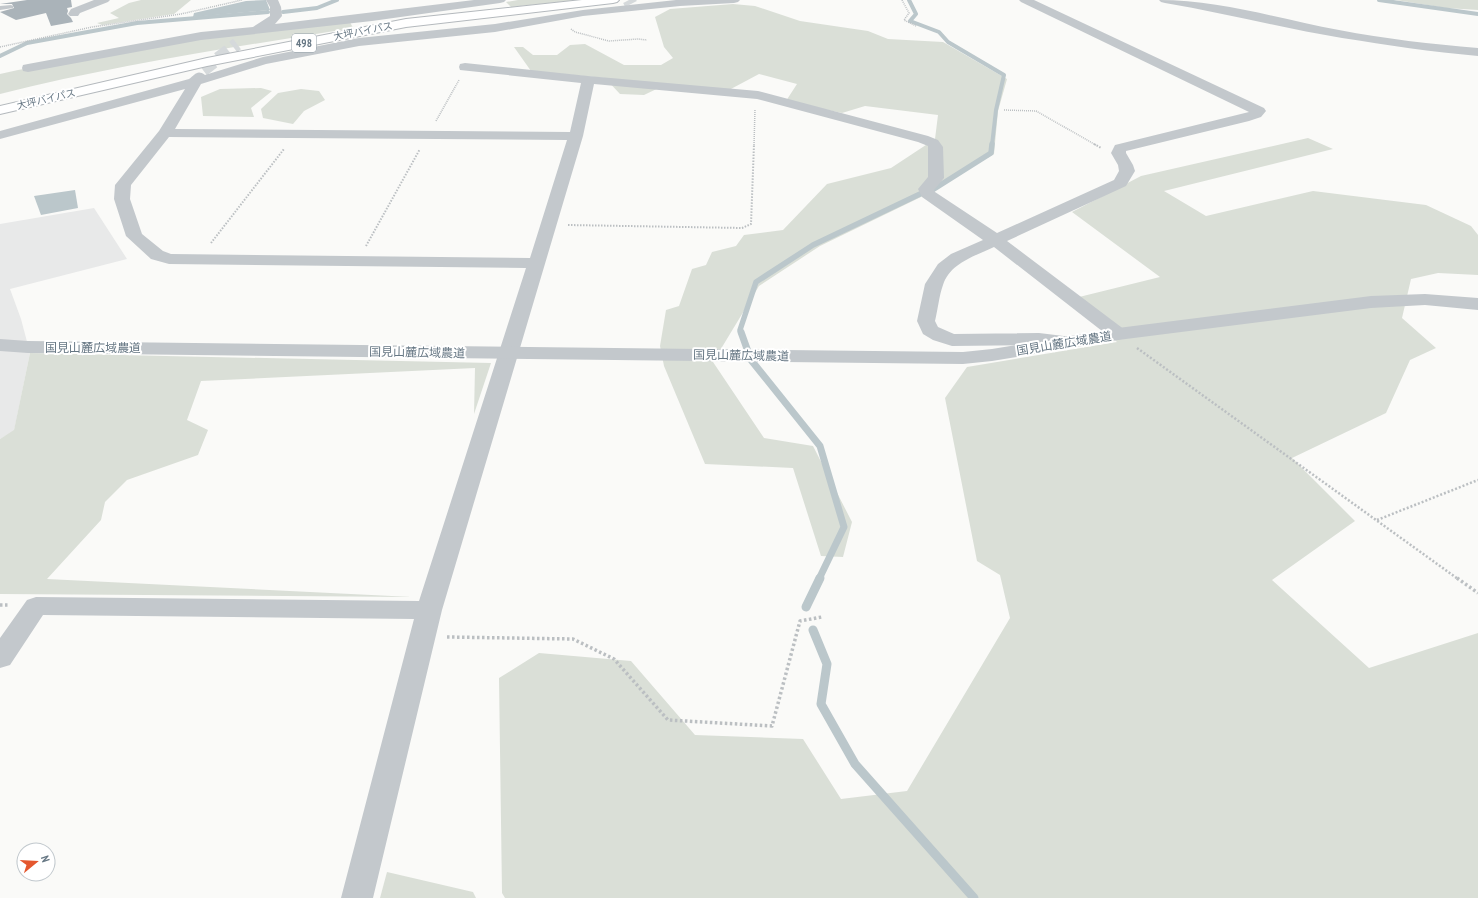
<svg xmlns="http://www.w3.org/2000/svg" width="1478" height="898" font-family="'PT Sans Narrow','Noto Sans JP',sans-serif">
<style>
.built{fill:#e8e9e9}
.green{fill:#dadfd7}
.water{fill:#bbc7cb}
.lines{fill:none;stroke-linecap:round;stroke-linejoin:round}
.stream-far3{stroke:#bbc7cb;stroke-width:4}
.stream-far2{stroke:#bbc7cb;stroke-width:5.5}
.stream-far1{stroke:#bbc7cb;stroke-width:7}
.stream{stroke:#bbc7cb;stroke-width:9}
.building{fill:#aab3b9}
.minor-tunnel{stroke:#d5d9db;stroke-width:13;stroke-dasharray:13 6;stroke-linecap:butt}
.trunk-casing{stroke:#b4b9bd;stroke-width:2}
.path-far3{stroke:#bbbfc2;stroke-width:1.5;stroke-dasharray:1 1;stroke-linecap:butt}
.path-far2{stroke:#bbbfc2;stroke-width:2;stroke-dasharray:1.5 1.5;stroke-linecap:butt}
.path-far1{stroke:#bbbfc2;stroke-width:2.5;stroke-dasharray:2 2;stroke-linecap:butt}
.path{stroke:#bbbfc2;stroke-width:3.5;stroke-dasharray:2.5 2.5;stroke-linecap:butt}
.service{fill:#c3c8cc;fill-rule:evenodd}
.minor{fill:#c3c8cc;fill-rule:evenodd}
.tertiary{fill:#c3c8cc;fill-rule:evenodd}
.trunk{fill:#fff;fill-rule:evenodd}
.labels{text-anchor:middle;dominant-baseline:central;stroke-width:4;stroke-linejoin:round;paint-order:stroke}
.far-street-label{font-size:10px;fill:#657683;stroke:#fff}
.shield{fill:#fff;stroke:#939fa8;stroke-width:1}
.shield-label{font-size:11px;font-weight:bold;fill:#657683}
.street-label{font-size:12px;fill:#657683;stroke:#fff}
</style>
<rect width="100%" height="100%" fill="#fafaf8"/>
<!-- built -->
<path class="built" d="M94 208 127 259 10 289 21 319 30 353 14 431 0 439V224Z"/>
<!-- green -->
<g class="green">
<path d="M141 0H191L174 14 102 25 97 23 119 18 110 13 129 3Z"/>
<path d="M518 0H577L511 7 506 2Z"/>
<path d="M1396 0H1478V10L1446 8Z"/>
<path d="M733 4 755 6 800 21 868 31 888 39 943 42 1007 79 998 111 994 154 921 197 820 246 759 286 713 362 764 438 813 446 852 522 843 557 821 556 793 468 705 464 664 366 660 346 666 310 679 306 692 269 706 265 712 252 736 246 744 235 783 230 827 184 891 168 935 139 938 115 865 106 842 113 786 101 797 84 759 74 729 90 667 84 644 95 620 94 605 78 531 71 514 47H523L533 55H557L570 45 585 44 624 65H661L673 58 664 47 655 17 670 9Z"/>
<path d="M350 22 353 28C235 47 116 65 0 94V74L18 70 210 36Z"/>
<path d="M261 88 272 91 251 108 254 117 203 116 201 97 220 89Z"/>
<path d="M301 89 319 91 325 100 304 111 293 124 263 118 261 109 278 93Z"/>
<path d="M1308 138 1333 149 1164 191 1206 216 1313 191 1426 205 1471 226 1478 235V275L1438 273 1411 279 1402 318 1436 348 1410 360 1386 413 1292 458 1355 521 1272 580 1369 668 1478 633V898H505L502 893 499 678 539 653 631 661 695 735 803 739 841 799 907 791 1010 618 1000 575 977 561 945 398 967 367 1117 342 1071 299 1160 277 1072 212 1141 176Z"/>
<path d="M30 353 491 363 474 414 475 368 201 381 187 420 208 430 198 455 127 480 105 502 101 520 47 579 412 597 0 594V439L14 430Z"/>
<path d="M387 872 473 892 476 898H380Z"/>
</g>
<!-- water -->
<g class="water">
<path d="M266 0 270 10 193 17 194 13 246 1Z"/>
<path d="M75 190 78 208 41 215 34 196Z"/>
</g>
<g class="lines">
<!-- stream-far3 -->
<g class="stream-far3">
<path d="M909 0 916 14 910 21 939 32 948 42 1004 75 996 110 992 145"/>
<path d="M1379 0 1478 14"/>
<path d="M283 12 317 8 337 0"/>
<path d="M0 56 27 43 137 23 268 12"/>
</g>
<!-- stream-far2 -->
<g class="stream-far2">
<path d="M934 189 991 153 992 144"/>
<path d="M741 333 740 330 756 282 813 245 920 194"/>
</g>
<!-- stream-far1 -->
<path class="stream-far1" d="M741 332 751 360 820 446 844 527 819 579"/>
<!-- stream -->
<g class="stream">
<path d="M806 607 820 578"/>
<path d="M813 630 827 664 821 704 855 764 974 898"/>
</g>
</g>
<!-- building -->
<path class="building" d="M27 0H71L72 7 67 8 68 11 67 14 71 18 73 22 51 26 46 13 16 20 0 12 14 8 12 4H0Z"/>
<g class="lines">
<!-- minor-tunnel -->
<g class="minor-tunnel">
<path d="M629 0 631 4"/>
<path d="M203 70 237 44"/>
</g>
<!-- trunk casing -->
<g class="trunk-casing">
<path id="trunk" d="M582 0H619L617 2 613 3 406 27 207 66 0 114V106L207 58 406 19Z"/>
</g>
<!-- path-far3 -->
<g class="path-far3">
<path d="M902 0 909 13 904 20 916 26"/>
<path d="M571 29 575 32 609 41 638 39 647 40"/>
<path d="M0 47 92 27 181 14 242 0"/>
<path d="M1004 110 1036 111 1096 145"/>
<path d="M436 121 459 80"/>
<path d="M754 145 755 109"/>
</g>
<!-- path-far2 -->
<g class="path-far2">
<path d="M1094 144 1101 148"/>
<path d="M568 225 742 228 751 224 754 144"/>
<path d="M211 243 284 149"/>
<path d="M366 246 420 149"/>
</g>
<!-- path-far1 -->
<g class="path-far1">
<path d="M1137 348 1458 579"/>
<path d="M1377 520 1478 480"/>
</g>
<!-- path -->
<g class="path">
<path d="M1457 578 1478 593"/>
<path d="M0 605H9"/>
<path d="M447 637 573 639 614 659 668 720 772 726 800 621 822 617"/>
</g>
<!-- service -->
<path class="service" d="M11 5 13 6V8L0 10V6Z"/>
<!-- minor -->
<g class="minor">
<path d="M94 0H110L108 2 80 13 78 16H70L68 14 71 9Z"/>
<path d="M266 0H278L281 7 282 16 275 24 474 0H506L504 2 500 3 372 21 201 40 28 72 23 71 22 68 23 65 28 64 201 32 253 27 270 16V7Z"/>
<path d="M676 0H740L738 2 734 3 680 6 583 16 495 32 359 46 266 64 201 84 175 129 570 132 581 83 460 70 459 67 460 64 465 63 588 76 758 91 928 136 938 140 943 147 944 178 934 190 935 192 997 233 1114 180 1119 171 1118 165 1111 153 1115 145 1249 112 1021 2 1019 0H1034L1264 108 1266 111 1261 117 1249 121 1126 151V153L1133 165 1135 171 1126 186 1007 241 1125 330 1128 334 1125 338 1118 340 1111 338 994 247C975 256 950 263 943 285 939 296 938 309 935 321L938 327 954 334 1039 333 1080 338 1083 342 1080 346 1073 348 1039 345 952 346 933 340 923 334 917 321 925 284 938 264 951 254 983 240 922 197 918 189 928 177V146L918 142 757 99 594 84 583 136 442 610 373 898H341L414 619 43 615 10 665 0 668V638L27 600 36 597 419 601 526 268 169 264 151 259 126 236 114 199 115 185 159 131 185 89 0 139V131L189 79C195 75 197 69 205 75L263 57 359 38 495 24 583 10ZM169 137 567 140 530 258 171 254 163 251 142 234 130 199 131 185Z"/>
</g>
<!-- tertiary -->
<g class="tertiary">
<path d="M1159 0C1220 0 1280 19 1339 30 1385 39 1432 44 1478 48V56C1432 52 1387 45 1342 38 1283 28 1224 13 1165 3L1161 2Z"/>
<path d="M1425 294 1478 298V310L1425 305 1371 308 1118 340 992 361 963 364 28 353 0 351V339L28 341 963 352 992 349 1118 328 1371 296Z"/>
</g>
<!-- trunk -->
<use href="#trunk" class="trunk"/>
</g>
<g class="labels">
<!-- far-street labels -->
<g class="far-street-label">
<text transform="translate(363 31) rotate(-11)">大坪バイパス</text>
<text transform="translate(46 99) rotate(-13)">大坪バイパス</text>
</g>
<!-- shield labels -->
<rect class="shield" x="292" y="34" width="24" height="18" rx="3"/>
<g class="shield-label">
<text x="304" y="43">498</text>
</g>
<!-- street labels -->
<g class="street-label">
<text transform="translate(1064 343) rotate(-9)">国見山麓広域農道</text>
<text x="93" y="347">国見山麓広域農道</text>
<text transform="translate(417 352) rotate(1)">国見山麓広域農道</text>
<text transform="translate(741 355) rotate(1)">国見山麓広域農道</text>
</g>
</g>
<!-- north arrow -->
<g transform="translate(36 862) rotate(72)"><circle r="19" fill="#ffffff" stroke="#c1c8cd"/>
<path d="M0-3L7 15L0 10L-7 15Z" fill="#e4572e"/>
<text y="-6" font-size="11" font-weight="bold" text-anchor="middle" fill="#657683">N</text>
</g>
</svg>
